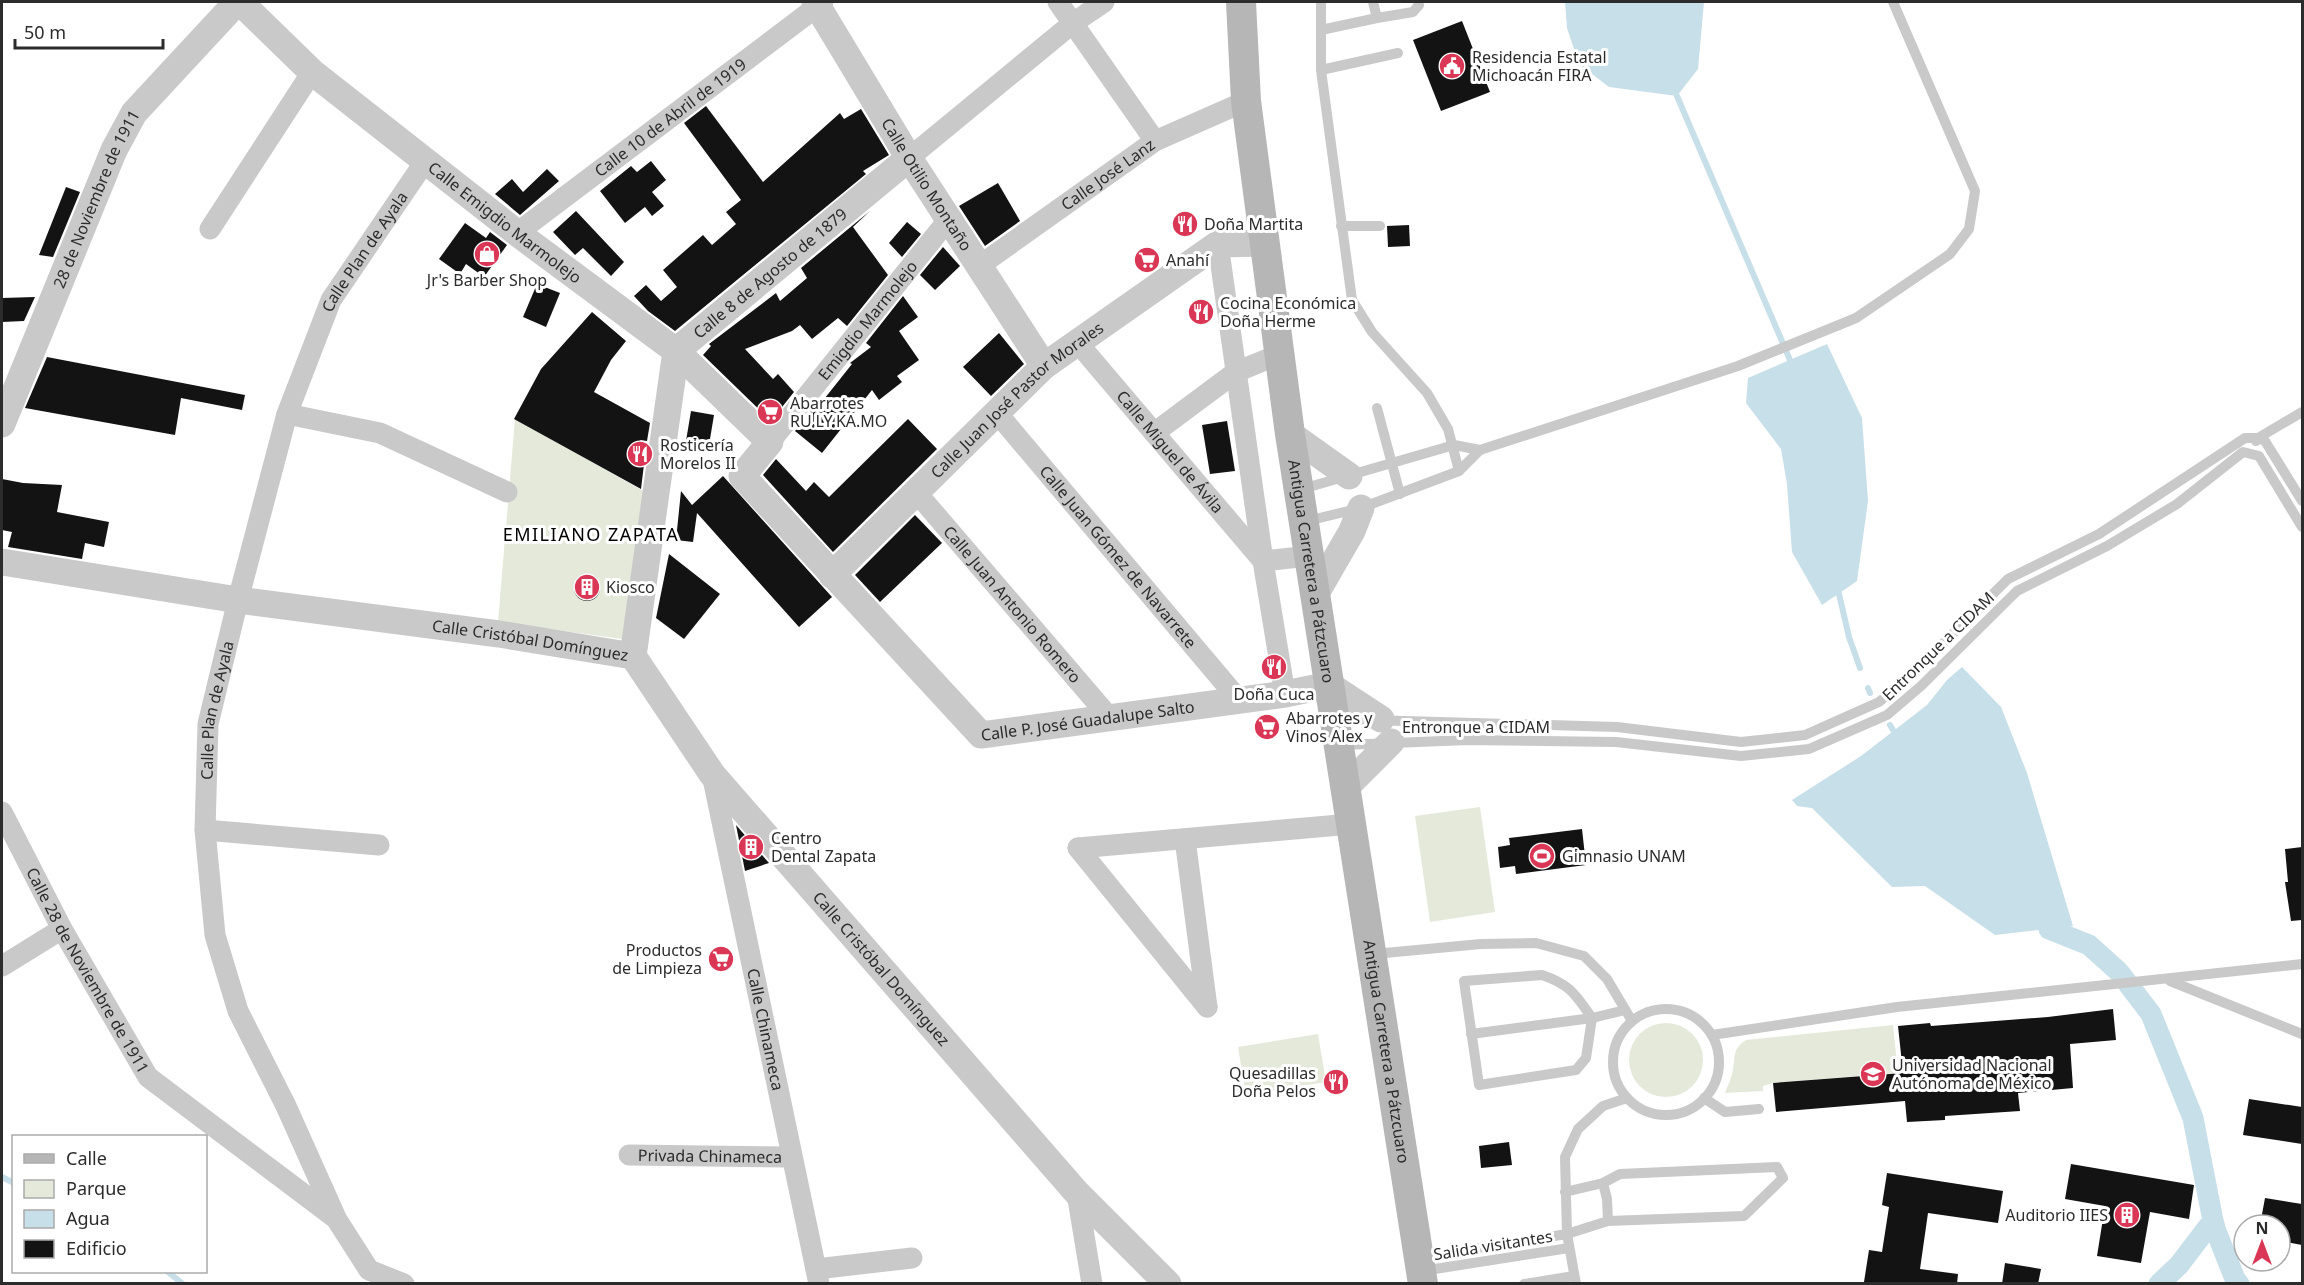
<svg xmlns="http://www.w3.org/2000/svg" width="2304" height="1285" font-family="'Noto Sans',sans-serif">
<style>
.green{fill:#e4e9da}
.water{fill:#c7dfe8}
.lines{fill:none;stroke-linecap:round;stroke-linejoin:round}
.stream{stroke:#c7dfe8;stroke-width:6}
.canal{stroke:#c7dfe8;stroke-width:21}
.building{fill:#131313}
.service{stroke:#c9c9c9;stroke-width:10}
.minor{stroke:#c9c9c9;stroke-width:21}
.tertiary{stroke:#c9c9c9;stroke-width:27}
.secondary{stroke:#b6b6b6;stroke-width:30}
.labels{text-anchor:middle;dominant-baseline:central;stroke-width:6;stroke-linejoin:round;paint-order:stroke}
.poi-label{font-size:16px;fill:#2c2c2c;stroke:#fff;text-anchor:start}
.street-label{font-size:16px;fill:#2c2c2c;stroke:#fff}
.neighbourhood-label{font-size:18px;letter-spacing:1.5px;fill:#000;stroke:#fff}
</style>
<rect width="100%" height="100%" fill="#fff"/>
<!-- green -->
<g class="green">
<path d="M515 419 645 492 622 639 498 622Z"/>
<path d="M1480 807 1495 912 1430 922 1415 816Z"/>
<circle cx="1666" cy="1060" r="37"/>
<path d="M1893 1025 1898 1073 1773 1083 1763 1086V1091L1725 1093C1728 1085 1732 1077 1733 1069 1736 1054 1732 1050 1746 1040Z"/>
<path d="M1318 1034 1326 1082 1246 1095 1238 1047Z"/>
</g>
<!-- water -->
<g class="water">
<path d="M1565 2H1704L1698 69 1677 96 1609 87 1579 64 1567 28Z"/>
<path d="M1827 344 1862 418 1868 501 1857 581 1822 605 1792 552 1787 484 1781 449 1746 403 1748 378Z"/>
<path d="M1962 667 2001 707 2027 773 2073 926 1995 935 1925 886 1892 887 1812 808 1797 806 1792 800 1861 756 1927 705 1947 680Z"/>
</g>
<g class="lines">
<!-- stream -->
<g class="stream">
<path d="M1677 96 1790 360"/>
<path d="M1839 594 1849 637 1860 668"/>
<path d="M1868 688 1870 693"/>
<path d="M1890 725 1893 730"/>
<path d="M2 1177 14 1183"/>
<path d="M168 1272 183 1284"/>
</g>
<!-- canal -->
<g class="canal">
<path d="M2049 929 2089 945 2119 972 2151 1014 2193 1118 2214 1226 2235 1279 2239 1284"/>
<path d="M2159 1284 2179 1265 2208 1227 2214 1224"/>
</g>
</g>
<!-- building -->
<g class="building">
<path d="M1462 21 1490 92 1441 111 1413 40Z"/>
<path d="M706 106 763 182 840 113 844 119 861 109 889 155 863 171 866 174 675 331 648 311 634 296 646 285 661 301 677 287 663 270 703 235 712 245 736 224 726 212 741 200 684 123Z"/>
<path d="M651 161 666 180 652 192 664 206 652 216 645 207 625 223 600 191 631 166 637 172Z"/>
<path d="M547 169 559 181 520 215 495 194 512 179 523 192Z"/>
<path d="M998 183 1020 221 985 246 959 206Z"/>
<path d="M66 187 80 192 53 257 39 255Z"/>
<path d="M576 211 624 262 611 276 583 248 575 255 553 232Z"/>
<path d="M870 211 853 227 888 275 847 326 838 318 812 339 800 325 792 331 745 349 773 379 778 374 794 392 771 421 703 355 711 346 709 344 776 293 780 301 807 278 801 268Z"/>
<path d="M907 222 921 234 902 257 889 243Z"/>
<path d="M465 223 486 238 490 232 507 245 484 277 466 264 460 274 439 259Z"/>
<path d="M1409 225 1410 246 1388 247 1387 226Z"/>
<path d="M943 247 960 266 935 290 920 275Z"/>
<path d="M537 284 560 293 546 327 523 317Z"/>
<path d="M903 296 918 317 899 331 919 360 897 376 902 382 879 400 872 390 822 453 795 431 811 411 813 413 852 364 850 363 871 347 866 343Z"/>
<path d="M35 297 24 321 2 322V298Z"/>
<path d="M592 312 626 341 611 360 594 392 650 423 647 441 640 440 646 448 641 489 514 419 541 369Z"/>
<path d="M999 333 1024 364 991 396 963 367Z"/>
<path d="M47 357 245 395 242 410 181 398 175 435 25 408Z"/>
<path d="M691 411 714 415 708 451 685 447Z"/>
<path d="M908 419 937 449 833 552 763 475 776 459 806 491 814 482 829 497Z"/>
<path d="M1227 421 1235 471 1210 474 1202 425Z"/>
<path d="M723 476 832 597 799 627 697 513 693 542 676 540 681 491 692 505Z"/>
<path d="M2 479 23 483 62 485 57 512 109 522 104 547 85 543 82 559 8 547 12 532 2 530Z"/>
<path d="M915 515 942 543 880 602 855 575Z"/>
<path d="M669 554 720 594 684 639 656 618Z"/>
<circle cx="587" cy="588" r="13"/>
<path d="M736 825 769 863 745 871Z"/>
<path d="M1582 829 1586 865 1516 874 1515 866 1500 868 1498 847 1510 845 1509 838Z"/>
<path d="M2302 847V920L2291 921 2285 882H2288L2285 849Z"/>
<path d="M2113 1009 2116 1040 2070 1044 2073 1088 2018 1093 2020 1111 1945 1116V1120L1907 1122 1905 1101 1776 1112 1773 1083 1903 1073 1898 1026 1930 1023 1931 1026 2048 1017Z"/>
<path d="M2249 1099 2302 1107V1144L2243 1135Z"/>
<path d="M1509 1142 1512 1165 1481 1168 1479 1146Z"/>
<path d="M2071 1164 2194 1185 2189 1219 2150 1212 2141 1263 2097 1256 2105 1206 2065 1199Z"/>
<path d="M1887 1173 2003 1191 1998 1223 1928 1213 1920 1269 1958 1274 1957 1284 1864 1282 1869 1250 1882 1252 1889 1207 1882 1205Z"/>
<path d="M2265 1198 2302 1204V1245L2280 1241V1225H2260Z"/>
<path d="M2005 1263 2041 1269 2038 1284H2002Z"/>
</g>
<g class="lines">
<!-- service -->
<g class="service">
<path d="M1321 2V70L1352 300 1372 332 1427 393 1448 429 1459 471"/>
<path d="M1373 2 1377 18"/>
<path d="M1321 30 1377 18 1413 12 1419 5 1418 2"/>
<path d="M1321 70 1398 53"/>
<path d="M1341 226H1380"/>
<path d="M1377 408 1400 494"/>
<path d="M2256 441 2258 438 2302 412"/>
<path d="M1302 489 1454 445 1480 450"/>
<path d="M1307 521 1361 508 1459 471 1480 450 1738 366 1856 318 1950 254 1969 229 1975 191 1893 2"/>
<path d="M1335 719 1617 727 1741 742 1805 735 1879 702 1911 675 2008 579 2099 534 2245 438H2258L2265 441 2302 501"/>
<path d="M1342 745 1468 740 1616 742 1741 756 1809 749 1887 715 1921 686 2017 591 2107 546 2177 504 2243 452 2259 456 2302 527"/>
<path d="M1374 954 1481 944 1536 943 1584 956 1607 979 1632 1021"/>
<path d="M1542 975C1571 985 1575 994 1592 1018L1586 1058 1576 1070 1479 1085 1464 981Z"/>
<path d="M2170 981 2302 1034"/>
<circle cx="1666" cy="1062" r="53"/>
<path d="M1471 1034 1592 1018 1625 1010"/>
<path d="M1712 1035 1897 1007 2302 964"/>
<path d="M1704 1098 1725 1112 1759 1109"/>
<path d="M1603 1183 1607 1199 1608 1221"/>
<path d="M1422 1257 1567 1234 1608 1221 1744 1216 1783 1178 1777 1167 1620 1174 1603 1183 1565 1192"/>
<path d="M1422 1271 1569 1248"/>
<path d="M1524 1284 1574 1276"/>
<path d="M1576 1284 1567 1234 1565 1157 1578 1129 1603 1106 1627 1098"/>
</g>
<!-- minor -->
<g class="minor">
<path d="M1058 2 1155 141"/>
<path d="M909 158 1073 23 1104 2"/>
<path d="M210 229 312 72"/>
<path id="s1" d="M517 233 823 2"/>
<path d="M1218 244 1263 561 1285 694"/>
<path id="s2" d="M979 266 1155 141 1246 101"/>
<path id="s3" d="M1077 342 1263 561 1309 556"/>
<path id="s4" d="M997 413 1239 700"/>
<path d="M287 414 380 433 507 492"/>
<path d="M1154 433 1236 372 1280 354"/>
<path id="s5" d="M770 442 948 220"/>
<path id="s6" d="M916 492 1110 718"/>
<path id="s7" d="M712 774 819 1284"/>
<path id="s8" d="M2 812 62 929 148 1077 334 1217"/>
<path d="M205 830 379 845"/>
<path d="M1185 839 1207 1007"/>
<path d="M1078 848 1351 824"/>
<path d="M1078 848 1207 1007"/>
<path d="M2 966 62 929"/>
<path id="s9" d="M629 1155 791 1157"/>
<path d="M1077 1193 1092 1284"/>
<path d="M816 1269 912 1258"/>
<path id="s10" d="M404 1284 369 1270 337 1220 286 1106 238 1011 215 935 205 830 208 724 238 600 287 414 331 300 426 160"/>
</g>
<!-- tertiary -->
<g class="tertiary">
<path id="s11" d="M240 2 312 72 517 233 676 351 770 442 742 476 981 735 1285 694 1329 685 1381 719"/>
<path id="s12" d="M815 2 909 158 1044 366"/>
<path id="s13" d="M2 424 114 150 134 113 237 2"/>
<path d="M1290 434 1349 476"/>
<path id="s14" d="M2 562 238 600 499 634 633 656 712 774 1077 1193 1168 1284"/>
<path id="s15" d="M832 575 1044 366 1218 244 1265 243"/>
<path d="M1315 595 1352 531 1361 508"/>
<path id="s16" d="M633 656 676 351 909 158"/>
<path d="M1345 788 1391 742"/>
</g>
<!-- secondary -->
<path class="secondary" id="s17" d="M1241 2 1246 101 1290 434 1423 1284"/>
</g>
<!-- icons -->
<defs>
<g id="civic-disc" transform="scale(1.35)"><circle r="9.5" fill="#d93755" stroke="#fff"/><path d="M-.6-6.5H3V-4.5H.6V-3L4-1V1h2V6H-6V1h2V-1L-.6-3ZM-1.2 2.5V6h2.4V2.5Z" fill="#fff"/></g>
<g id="restaurant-disc" transform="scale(1.35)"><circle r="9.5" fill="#d93755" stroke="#fff"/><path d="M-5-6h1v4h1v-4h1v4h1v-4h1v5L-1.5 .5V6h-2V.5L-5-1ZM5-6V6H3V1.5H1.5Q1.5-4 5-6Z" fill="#fff"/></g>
<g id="shop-disc" transform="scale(1.35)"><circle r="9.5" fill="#d93755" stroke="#fff"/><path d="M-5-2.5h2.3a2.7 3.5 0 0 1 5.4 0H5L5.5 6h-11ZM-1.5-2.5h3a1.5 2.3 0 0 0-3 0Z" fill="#fff"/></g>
<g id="supermarket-disc" transform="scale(1.35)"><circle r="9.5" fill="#d93755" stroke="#fff"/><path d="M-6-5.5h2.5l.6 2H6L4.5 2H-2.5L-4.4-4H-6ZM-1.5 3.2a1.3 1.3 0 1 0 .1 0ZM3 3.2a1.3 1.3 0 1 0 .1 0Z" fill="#fff"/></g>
<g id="building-disc" transform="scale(1.35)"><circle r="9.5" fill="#d93755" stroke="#fff"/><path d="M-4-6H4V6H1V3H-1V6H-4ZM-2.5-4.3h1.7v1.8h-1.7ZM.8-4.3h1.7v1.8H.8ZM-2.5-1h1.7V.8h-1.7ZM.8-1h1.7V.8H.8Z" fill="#fff"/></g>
<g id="stadium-disc" transform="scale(1.35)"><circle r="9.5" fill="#d93755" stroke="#fff"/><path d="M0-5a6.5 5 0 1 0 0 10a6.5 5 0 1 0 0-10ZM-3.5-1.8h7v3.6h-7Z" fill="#fff"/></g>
<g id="school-disc" transform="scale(1.35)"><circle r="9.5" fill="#d93755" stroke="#fff"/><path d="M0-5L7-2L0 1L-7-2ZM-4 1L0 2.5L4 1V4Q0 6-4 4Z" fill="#fff"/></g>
</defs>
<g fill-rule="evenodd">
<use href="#civic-disc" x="1452" y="66"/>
<use href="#restaurant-disc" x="1185" y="224"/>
<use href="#shop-disc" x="487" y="254"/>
<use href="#supermarket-disc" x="1147" y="260"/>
<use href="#restaurant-disc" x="1201" y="312"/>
<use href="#supermarket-disc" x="770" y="412"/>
<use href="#restaurant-disc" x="640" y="454"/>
<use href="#building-disc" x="587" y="587"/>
<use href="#restaurant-disc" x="1274" y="667"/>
<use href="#supermarket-disc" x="1267" y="727"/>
<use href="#building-disc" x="751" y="847"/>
<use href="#stadium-disc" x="1542" y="856"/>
<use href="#supermarket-disc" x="721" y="959"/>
<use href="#school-disc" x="1873" y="1074"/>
<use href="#restaurant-disc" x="1336" y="1082"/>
<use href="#building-disc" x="2127" y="1215"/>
</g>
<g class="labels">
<!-- poi labels -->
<g class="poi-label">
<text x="1472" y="57">Residencia Estatal<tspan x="1472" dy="18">Michoacán FIRA</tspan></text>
<text x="1204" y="224">Doña Martita</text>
<text x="1166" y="260">Anahí</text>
<text x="487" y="280" text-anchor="middle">Jr's Barber Shop</text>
<text x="1220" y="303">Cocina Económica<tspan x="1220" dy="18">Doña Herme</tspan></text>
<text x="790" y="403">Abarrotes<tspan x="790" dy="18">RU.LY.KA.MO</tspan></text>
<text x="660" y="445">Rosticería<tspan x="660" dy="18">Morelos II</tspan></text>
<text x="606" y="587">Kiosco</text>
<text x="1274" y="694" text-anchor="middle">Doña Cuca</text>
<text x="1286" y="718">Abarrotes y<tspan x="1286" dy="18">Vinos Alex</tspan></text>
<text x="771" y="838">Centro<tspan x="771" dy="18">Dental Zapata</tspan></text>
<text x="1562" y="856">Gimnasio UNAM</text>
<text x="702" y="950" text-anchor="end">Productos<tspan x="702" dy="18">de Limpieza</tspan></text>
<text x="1892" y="1065">Universidad Nacional<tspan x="1892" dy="18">Autónoma de México</tspan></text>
<text x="1316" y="1073" text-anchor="end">Quesadillas<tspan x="1316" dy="18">Doña Pelos</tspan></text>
<text x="2108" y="1215" text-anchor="end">Auditorio IIES</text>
</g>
<!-- street labels -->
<g class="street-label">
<text stroke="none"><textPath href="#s1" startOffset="192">Calle 10 de Abril de 1919</textPath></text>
<text stroke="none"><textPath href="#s2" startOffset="158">Calle José Lanz</textPath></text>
<text stroke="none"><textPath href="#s12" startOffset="214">Calle Otilio Montaño</textPath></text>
<text stroke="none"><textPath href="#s13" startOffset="244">28 de Noviembre de 1911</textPath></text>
<text stroke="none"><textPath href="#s11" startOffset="345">Calle Emigdio Marmolejo</textPath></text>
<text stroke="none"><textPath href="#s10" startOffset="1120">Calle Plan de Ayala</textPath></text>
<text stroke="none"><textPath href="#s16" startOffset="430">Calle 8 de Agosto de 1879</textPath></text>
<text stroke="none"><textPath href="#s5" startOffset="156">Emigdio Marmolejo</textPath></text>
<text stroke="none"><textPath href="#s15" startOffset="255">Calle Juan José Pastor Morales</textPath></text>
<text stroke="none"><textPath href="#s3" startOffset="144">Calle Miguel de Ávila</textPath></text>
<text stroke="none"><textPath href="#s4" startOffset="188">Calle Juan Gómez de Navarrete</textPath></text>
<text stroke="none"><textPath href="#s17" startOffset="574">Antigua Carretera a Pátzcuaro</textPath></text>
<text stroke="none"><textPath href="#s6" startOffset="148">Calle Juan Antonio Romero</textPath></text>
<text stroke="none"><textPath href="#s14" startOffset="534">Calle Cristóbal Domínguez</textPath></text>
<text transform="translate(1938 646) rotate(-44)">Entronque a CIDAM</text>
<text stroke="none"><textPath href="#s10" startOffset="634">Calle Plan de Ayala</textPath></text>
<text stroke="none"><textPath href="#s11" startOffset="1194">Calle P. José Guadalupe Salto</textPath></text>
<text x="1476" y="727">Entronque a CIDAM</text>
<text stroke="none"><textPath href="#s14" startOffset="1038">Calle Cristóbal Domínguez</textPath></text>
<text stroke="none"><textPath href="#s8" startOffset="180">Calle 28 de Noviembre de 1911</textPath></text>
<text stroke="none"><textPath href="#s7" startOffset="261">Calle Chinameca</textPath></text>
<text stroke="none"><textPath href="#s17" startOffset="1060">Antigua Carretera a Pátzcuaro</textPath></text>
<text stroke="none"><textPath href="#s9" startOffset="81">Privada Chinameca</textPath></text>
<text transform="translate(1493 1245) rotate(-9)">Salida visitantes</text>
</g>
<!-- neighbourhood labels -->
<g class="neighbourhood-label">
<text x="591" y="534">EMILIANO ZAPATA</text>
</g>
</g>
<!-- border -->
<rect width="2304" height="1285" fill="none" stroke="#2c2c2c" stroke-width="6"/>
<!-- legend -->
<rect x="12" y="1135" width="195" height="138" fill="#ffffff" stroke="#ababab" stroke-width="1.5"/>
<rect x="24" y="1154" width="30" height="9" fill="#b6b6b6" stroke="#ababab" stroke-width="1.5"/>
<text x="66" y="1165" font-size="18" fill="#2c2c2c">Calle</text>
<rect x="24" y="1180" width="30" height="18" fill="#e4e9da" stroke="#ababab" stroke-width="1.5"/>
<text x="66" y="1195" font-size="18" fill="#2c2c2c">Parque</text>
<rect x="24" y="1210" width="30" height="18" fill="#c7dfe8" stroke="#ababab" stroke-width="1.5"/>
<text x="66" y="1225" font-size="18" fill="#2c2c2c">Agua</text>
<rect x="24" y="1240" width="30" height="18" fill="#131313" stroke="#ababab" stroke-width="1.5"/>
<text x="66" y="1255" font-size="18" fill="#2c2c2c">Edificio</text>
<!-- north arrow -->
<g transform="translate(2262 1243)"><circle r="28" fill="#ffffff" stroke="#ababab" stroke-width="1.5"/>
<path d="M0-4.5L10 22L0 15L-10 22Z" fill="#d93755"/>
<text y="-9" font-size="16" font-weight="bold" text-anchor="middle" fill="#2c2c2c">N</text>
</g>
<!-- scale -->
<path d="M15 39v9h148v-9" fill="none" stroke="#2c2c2c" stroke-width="3"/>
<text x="24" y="39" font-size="18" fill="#2c2c2c" stroke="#ffffff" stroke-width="4.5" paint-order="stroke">50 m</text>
</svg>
